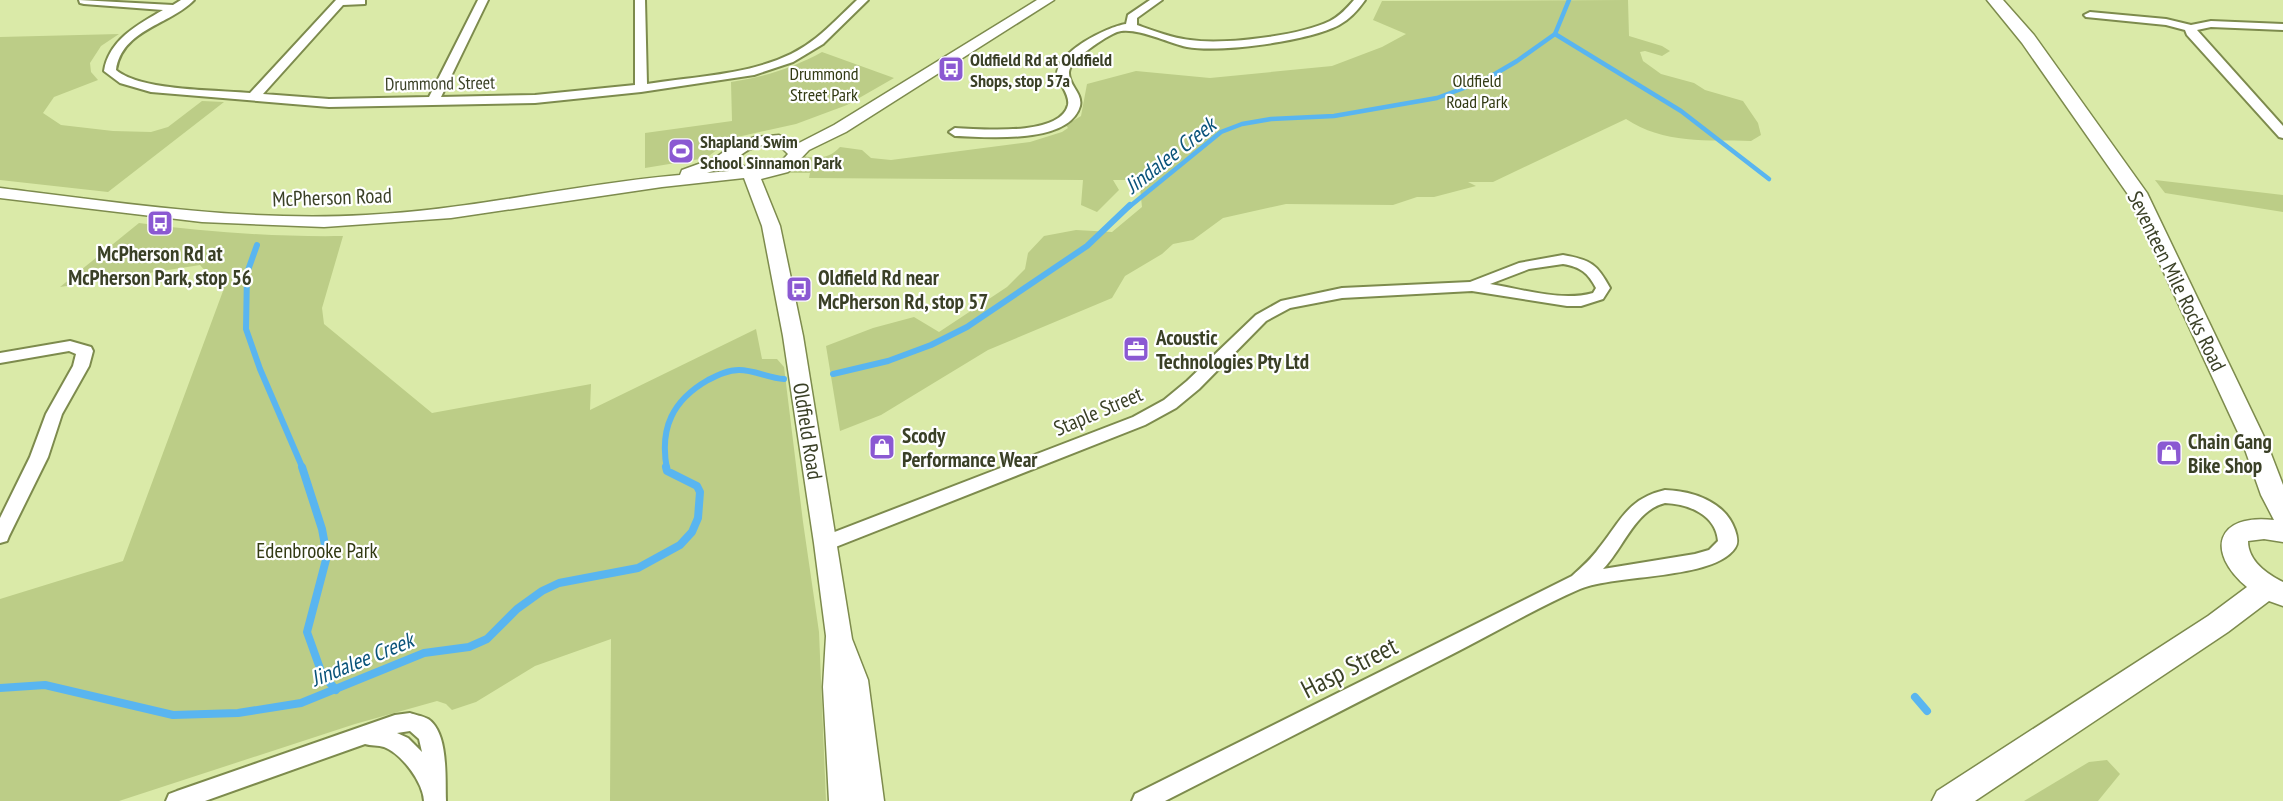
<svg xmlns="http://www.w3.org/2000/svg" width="2283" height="801" font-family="'PT Sans Narrow',sans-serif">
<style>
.green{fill:#bccd87}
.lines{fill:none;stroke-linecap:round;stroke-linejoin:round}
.stream-far2{stroke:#59b5f0;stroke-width:4.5}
.stream-far1{stroke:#59b5f0;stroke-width:6}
.stream{stroke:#59b5f0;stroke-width:8}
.minor-casing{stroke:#7d8b4d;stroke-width:4}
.tertiary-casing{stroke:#7d8b4d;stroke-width:3}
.secondary-casing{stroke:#7d8b4d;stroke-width:3}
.minor{fill:#fff;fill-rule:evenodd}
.tertiary{fill:#fff;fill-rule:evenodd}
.secondary{fill:#fff;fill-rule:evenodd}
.labels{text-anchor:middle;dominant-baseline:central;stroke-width:4.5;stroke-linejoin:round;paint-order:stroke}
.far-poi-label{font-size:18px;font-weight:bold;fill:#3a4026;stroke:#fff;text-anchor:start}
.far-park-label{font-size:18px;fill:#323a13;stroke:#fff}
.far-street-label{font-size:18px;fill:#3a4026;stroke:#fff}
.street-label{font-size:21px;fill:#3a4026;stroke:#fff}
.poi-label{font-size:21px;font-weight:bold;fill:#3a4026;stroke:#fff;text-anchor:start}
.park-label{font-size:21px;fill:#323a13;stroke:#fff}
.water-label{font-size:22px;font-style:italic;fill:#0a537a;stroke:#fff}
.near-street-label{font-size:26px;fill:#3a4026;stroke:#fff}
</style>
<rect width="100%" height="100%" fill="#daeaa8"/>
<!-- green -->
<g class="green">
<path d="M1628 0 1629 36 1662 46 1670 51 1662 56 1645 51 1640 52 1643 61 1661 74 1694 83 1705 90 1743 101 1758 123 1761 135 1751 141C1708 140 1663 144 1626 119L1493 182H1468L1476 186 1434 197H1417L1393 205 1286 204 1223 218 1193 240 1173 244 1162 254 1125 276 1112 298 988 350 881 415 840 431 826 346 873 328 914 317 939 332 1007 287 1025 269 1028 253 1044 236 1076 230 1112 232 1142 207 1140 188 1145 180H1113L1119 190 1097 212 1081 205 1083 180 809 178 810 173H783L797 155C815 158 827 161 840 147L862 150 871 158 891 160 1030 142 1062 132 1068 128 1066 125 1081 116 1087 84 1136 71 1210 78 1332 66 1382 47 1406 34 1373 20 1382 1Z"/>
<path d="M119 34 101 46 90 63 91 72 98 80 54 97 43 113 61 125 113 131 151 132 168 127 202 101 224 102 108 192 0 180V37Z"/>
<path d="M822 52 894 78 847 105 796 124 733 138 706 158 645 168V133L732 121 731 82C764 77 793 68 822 52Z"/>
<path d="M2155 180 2283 195V212L2165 193Z"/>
<path d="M139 223C207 232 274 237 343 236L322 308 324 324 432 413 591 384 590 410 756 329 762 359H777L784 367 803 522 819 632 826 801H610L611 639 535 666 476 702 452 710 446 704 437 701 355 724 119 801H0V599L123 561 223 291 200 265 60 287Z"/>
<path d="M2107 760 2120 774 2098 801H2024L2089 762Z"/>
</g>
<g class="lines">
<!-- stream-far2 -->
<g class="stream-far2">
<path d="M1555 34 1681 111 1769 179"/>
<path d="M1129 207 1221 132 1242 124 1271 119 1334 116 1437 98 1483 81 1517 61 1555 34 1569 0"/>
</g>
<!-- stream-far1 -->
<g class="stream-far1">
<path d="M257 245 247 273 246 329 260 369 303 469"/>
<path d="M833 374 888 361 931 345 967 327 1087 246 1130 205"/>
<path d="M667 469C659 428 673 400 708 380 718 375 728 370 739 370 754 370 769 378 784 379"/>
</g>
<!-- stream -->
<g class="stream">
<path d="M302 467 322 529 327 556 307 632 322 674 336 690"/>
<path d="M0 688 45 685 173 715 238 713 301 703 424 653 469 647 487 639 517 609 542 591 559 583 638 568 680 545 692 532 698 518 700 492 697 486 667 471 666 467"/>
<path d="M1915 697 1927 711"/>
</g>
<!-- minor casing -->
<g class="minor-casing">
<g id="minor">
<path d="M79 0 173 5 181 0H194C170 25 122 29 116 70 141 91 216 90 250 93L336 0H365V4L343 5 263 94 329 99 429 97 478 0H488L441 97 535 95 635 85V0H645L647 84C702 75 771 75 816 38 830 27 843 13 857 0H868L823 44 793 62 754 75 641 92 535 103 329 107 151 92 120 83 104 71C109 40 137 25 163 10L84 4 80 3Z"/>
<path d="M1150 0H1162L1137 18V25C1154 31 1172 38 1190 40 1224 45 1299 36 1330 21 1340 16 1347 8 1354 0H1365C1358 10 1350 19 1339 25 1309 41 1221 53 1187 47 1168 43 1135 26 1117 32 1106 36 1070 60 1069 72 1068 85 1083 93 1080 106 1069 145 986 137 955 136L949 132 955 128C980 129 1060 137 1068 105 1070 95 1060 85 1057 75 1057 52 1106 27 1126 24L1128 15Z"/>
<path d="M2090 12 2166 19 2191 25 2211 21 2283 24V30L2211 27 2197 30 2283 126V138L2279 137 2187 35 2185 30 2166 25 2086 17 2084 15Z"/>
<path d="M1563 255C1591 260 1597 264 1610 288L1603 299 1581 306H1567L1472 291 1342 298 1290 308 1266 321 1199 389 1176 408 1145 425 833 548 826 550 819 548 817 543 819 538 1133 417 1164 400 1187 381 1256 315 1281 301 1342 288 1470 282 1519 263ZM1563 264C1581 267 1588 273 1596 288L1593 293C1561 302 1522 289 1490 284L1529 269Z"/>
<path d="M70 341 91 347 93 351 89 366 62 414 48 457 9 536 7 541 0 543V518L30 457 46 414 73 366 76 354 69 351 0 363V353Z"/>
<path d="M1665 490C1692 491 1725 501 1735 530 1737 536 1739 543 1735 548 1714 580 1616 574 1580 589 1534 609 1489 636 1443 659 1350 706 1258 754 1165 801H1132L1135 794 1572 576C1582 567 1592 558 1599 548 1621 521 1627 499 1665 490ZM1665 503C1689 504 1716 515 1718 541L1709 550 1695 554 1603 569C1623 549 1635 510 1665 503Z"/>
<path d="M410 713C415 715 423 716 428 719 449 733 445 779 446 801H424C423 782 402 754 384 747 378 745 371 746 365 744L205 801H166L169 794 177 791 395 715ZM410 731 419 739 422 752 408 738 397 733Z"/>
</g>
</g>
<!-- tertiary casing -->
<g class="tertiary-casing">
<path id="tertiary" d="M1037 0H1054L846 132 809 150 788 172 761 179 780 226 803 336 852 639 868 680 884 801H829L823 687 826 636 814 543 783 336 762 226 744 178 662 187 451 218 324 227 202 222 0 198V188C122 203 243 222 366 215 472 210 575 184 680 175L682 170 715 158 735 144 755 137 779 135 797 144 834 125ZM771 144 780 146 788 154C776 169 756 174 740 164L739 157C748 148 759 145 771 144ZM724 167 729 171 707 173Z"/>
</g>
<!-- secondary casing -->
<g class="secondary-casing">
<path id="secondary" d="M1987 0H2003L2034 35 2147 193 2266 441 2283 485V542L2264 539 2248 541C2248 561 2267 574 2283 582V606L2269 601 2228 632 1975 801H1932L1937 791 2208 616 2247 587C2205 552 2216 513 2274 520L2261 495 2242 441 2127 193 2022 43Z"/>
</g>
<!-- minor -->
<use href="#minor" class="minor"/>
<!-- tertiary -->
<use href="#tertiary" class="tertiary"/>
<!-- secondary -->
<use href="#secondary" class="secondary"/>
</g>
<!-- icons -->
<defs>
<g id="bus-square" transform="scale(1.35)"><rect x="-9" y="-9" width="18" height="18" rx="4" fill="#8b59d2" stroke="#fff"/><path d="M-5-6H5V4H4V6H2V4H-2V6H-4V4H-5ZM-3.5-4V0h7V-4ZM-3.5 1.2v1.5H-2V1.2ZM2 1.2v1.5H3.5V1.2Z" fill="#fff"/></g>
<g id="stadium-square" transform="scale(1.35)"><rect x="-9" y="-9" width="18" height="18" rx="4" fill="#8b59d2" stroke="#fff"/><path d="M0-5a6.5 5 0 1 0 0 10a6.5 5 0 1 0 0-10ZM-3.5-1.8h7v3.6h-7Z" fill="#fff"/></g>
<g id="office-square" transform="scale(1.35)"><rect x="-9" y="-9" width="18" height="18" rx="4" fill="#8b59d2" stroke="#fff"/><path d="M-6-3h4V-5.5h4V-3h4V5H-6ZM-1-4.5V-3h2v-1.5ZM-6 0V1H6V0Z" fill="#fff"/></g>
<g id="shop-square" transform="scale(1.35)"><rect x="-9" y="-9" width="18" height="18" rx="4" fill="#8b59d2" stroke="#fff"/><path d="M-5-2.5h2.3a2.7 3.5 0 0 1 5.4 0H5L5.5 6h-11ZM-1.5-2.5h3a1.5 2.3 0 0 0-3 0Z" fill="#fff"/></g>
</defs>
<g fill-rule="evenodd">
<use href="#bus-square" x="951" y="69"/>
<use href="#stadium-square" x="681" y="151"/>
<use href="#bus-square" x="160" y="223"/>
<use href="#bus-square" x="799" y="289"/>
<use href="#office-square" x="1136" y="349"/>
<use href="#shop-square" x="882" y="447"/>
<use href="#shop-square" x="2169" y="453"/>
</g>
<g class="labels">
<!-- far-poi labels -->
<g class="far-poi-label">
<text x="970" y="59">Oldfield Rd at Oldfield<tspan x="970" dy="21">Shops, stop 57a</tspan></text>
<text x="700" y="141">Shapland Swim<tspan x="700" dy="21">School Sinnamon Park</tspan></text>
</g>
<!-- far-park labels -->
<g class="far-park-label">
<text x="824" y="73">Drummond<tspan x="824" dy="21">Street Park</tspan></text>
<text x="1477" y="80">Oldfield<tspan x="1477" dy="21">Road Park</tspan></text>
</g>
<!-- far-street labels -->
<g class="far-street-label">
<text transform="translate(440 83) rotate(-1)">Drummond Street</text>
</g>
<!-- street labels -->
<g class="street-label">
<text transform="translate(332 197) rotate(-2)">McPherson Road</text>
<text transform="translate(2177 281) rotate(64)">Seventeen Mile Rocks Road</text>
<text transform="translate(1098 411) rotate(-23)">Staple Street</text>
<text transform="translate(808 431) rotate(81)">Oldfield Road</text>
</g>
<!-- poi labels -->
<g class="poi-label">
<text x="160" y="253" text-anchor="middle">McPherson Rd at<tspan x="160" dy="24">McPherson Park, stop 56</tspan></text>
<text x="818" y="277">Oldfield Rd near<tspan x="818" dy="24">McPherson Rd, stop 57</tspan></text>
<text x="1156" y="337">Acoustic<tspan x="1156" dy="24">Technologies Pty Ltd</tspan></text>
<text x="902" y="435">Scody<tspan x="902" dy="24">Performance Wear</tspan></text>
<text x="2188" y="441">Chain Gang<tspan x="2188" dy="24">Bike Shop</tspan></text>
</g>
<!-- park labels -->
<g class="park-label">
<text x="317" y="550">Edenbrooke Park</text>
</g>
<!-- water labels -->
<g class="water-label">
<text transform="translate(1170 155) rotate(-38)">Jindalee Creek</text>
<text transform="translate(362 659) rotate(-22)">Jindalee Creek</text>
</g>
<!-- near-street labels -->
<g class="near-street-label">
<text transform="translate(1349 667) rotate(-27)">Hasp Street</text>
</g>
</g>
</svg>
